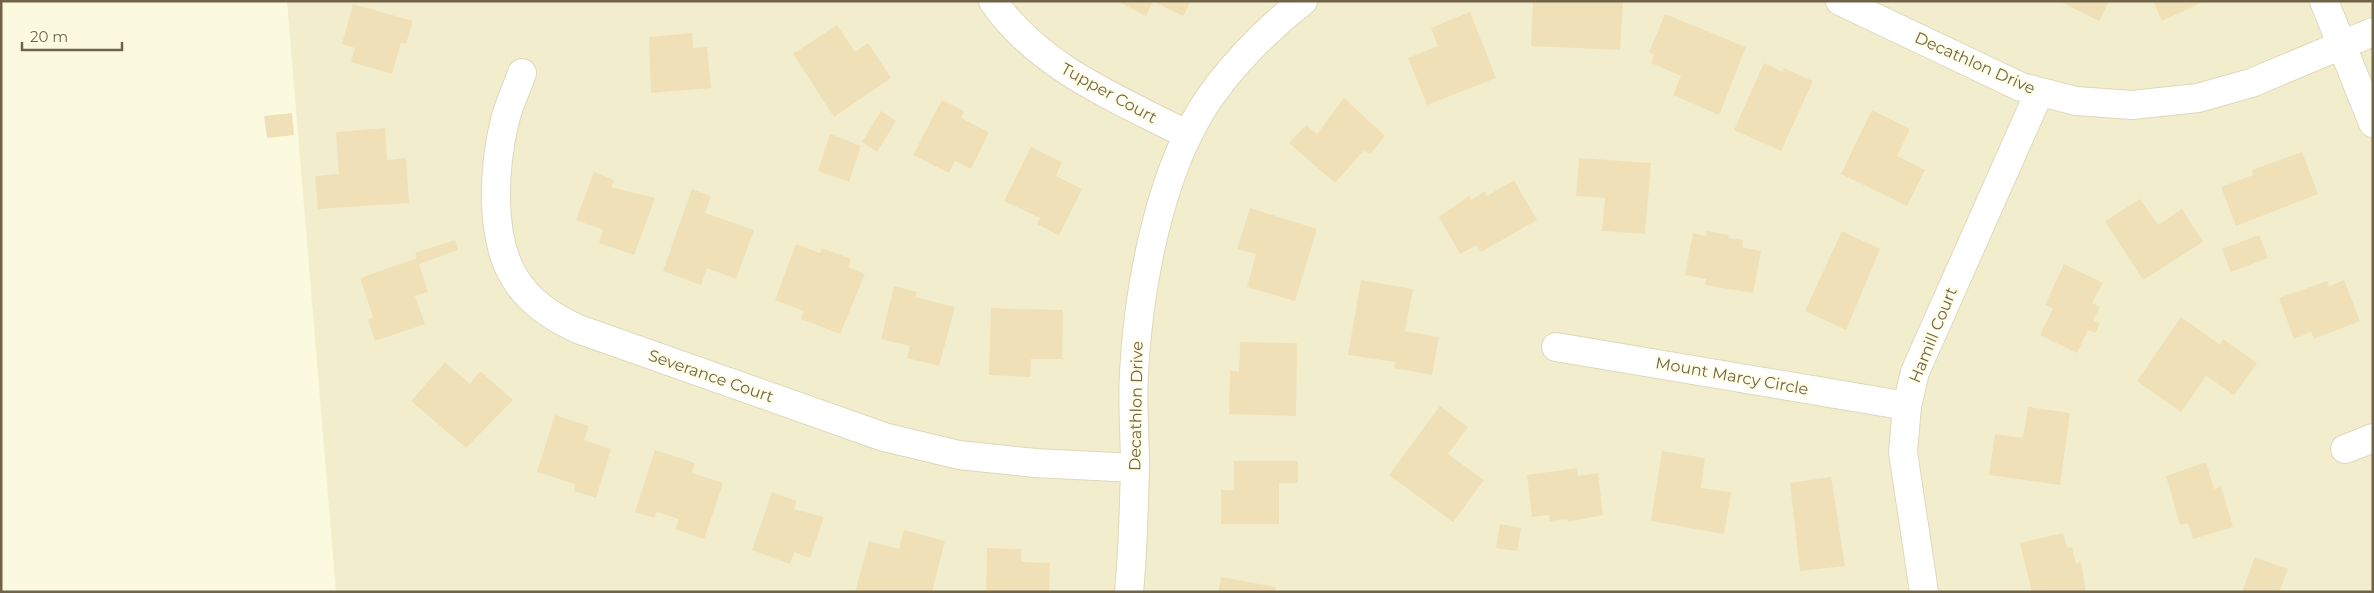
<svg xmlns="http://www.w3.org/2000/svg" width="2374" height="593" font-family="Montserrat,sans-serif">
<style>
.residential{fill:#f2eecd}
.building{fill:#f0e0b7}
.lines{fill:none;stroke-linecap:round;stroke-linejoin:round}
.street-casing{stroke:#dfd7bb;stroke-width:30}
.street{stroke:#fff;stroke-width:28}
.labels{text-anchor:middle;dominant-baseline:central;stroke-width:4;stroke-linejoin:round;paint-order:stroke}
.street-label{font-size:16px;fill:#706348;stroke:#fffde4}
</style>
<rect width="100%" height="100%" fill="#fbfadf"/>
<!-- residential -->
<path class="residential" d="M287 1H2373V592H336Z"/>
<!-- building -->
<g class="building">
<path d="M1117 1H1191L1183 16 1153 1 1146 16Z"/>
<path d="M1533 1H1623L1620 50 1531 46Z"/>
<path d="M2059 1H2109L2099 21Z"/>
<path d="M2153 1H2205L2162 21Z"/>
<path d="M353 4 413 21 406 44 401 43 392 74 351 62 355 48 342 44Z"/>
<path d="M1470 12 1496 78 1427 105 1408 58 1438 46 1431 28Z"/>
<path d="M1665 14 1746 47 1719 115 1673 95 1681 76 1651 63 1654 55 1649 52Z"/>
<path d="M837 25 855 52 868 43 891 78 834 117 793 54Z"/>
<path d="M692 33 693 48 707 47 711 88 651 93 649 37Z"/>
<path d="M1764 63 1783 72 1784 68 1813 81 1781 151 1734 130Z"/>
<path d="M1344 98 1385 136 1370 154 1364 150 1335 183 1289 143 1306 125 1317 134Z"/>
<path d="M942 100 964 111 961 118 989 132 971 169 955 161 949 173 913 155Z"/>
<path d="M1872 110 1910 129 1897 156 1925 170 1907 206 1841 174Z"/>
<path d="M881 111 896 121 877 152 862 142Z"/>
<path d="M292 113 294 135 267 138 264 116Z"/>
<path d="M385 128 387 160 406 158 409 203 318 209 315 176 339 174 336 132Z"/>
<path d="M830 134 861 146 849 182 818 171Z"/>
<path d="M1031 147 1062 162 1056 176 1082 189 1059 235 1037 224 1040 218 1004 201Z"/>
<path d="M2302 152 2318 194 2236 226 2221 187 2253 175 2252 170Z"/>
<path d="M1579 158 1651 163 1645 234 1602 231 1605 198 1576 196Z"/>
<path d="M594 172 614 180 611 187 655 198 634 255 599 243 603 230 576 220Z"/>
<path d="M1514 180 1537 220 1481 252 1477 245 1460 254 1439 217 1469 196 1471 200 1485 191 1487 196Z"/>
<path d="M692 189 711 196 705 213 754 230 736 279 707 268 701 285 663 271Z"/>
<path d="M2140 199 2158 225 2182 209 2203 242 2143 280 2105 221Z"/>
<path d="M1250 208 1317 229 1295 301 1247 287 1256 254 1237 249Z"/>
<path d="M1707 231 1729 235 1728 238 1743 240 1742 247 1761 251 1753 293 1705 285 1706 279 1685 275 1693 233 1706 236Z"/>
<path d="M1842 231 1880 249 1846 330 1805 311Z"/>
<path d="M2259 235 2268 258 2231 272 2222 249Z"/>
<path d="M455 240 458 250 419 264 428 292 415 296 425 324 375 341 368 320 373 317 360 278 417 258 415 253Z"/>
<path d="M796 244 820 253 822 248 851 259 848 267 865 274 840 334 801 319 804 311 775 300Z"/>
<path d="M2064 264 2103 283 2092 303 2100 307 2093 320 2100 323 2095 333 2088 330 2077 353 2040 335 2053 309 2045 305Z"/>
<path d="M1361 280 1413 289 1405 331 1439 337 1432 375 1394 368 1395 362 1348 355Z"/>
<path d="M2344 280 2360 321 2314 339 2311 332 2294 339 2279 298 2327 281 2329 286Z"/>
<path d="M894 286 917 292 915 297 955 307 939 366 907 358 910 346 881 339Z"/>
<path d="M991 308 1063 310 1062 359H1031L1030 377 989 375Z"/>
<path d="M2181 317 2220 345 2223 339 2257 363 2234 395 2206 376 2181 412 2137 381Z"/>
<path d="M1240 342 1297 343 1296 416 1229 414 1230 371 1239 372Z"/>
<path d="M445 362 470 384 480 371 513 400 466 448 411 401Z"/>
<path d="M1440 406 1468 427 1448 454 1484 480 1453 522 1389 475Z"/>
<path d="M2028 407 2070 413 2060 485 1989 475 1995 434 2023 438Z"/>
<path d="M555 415 589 426 584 440 611 449 596 498 574 491 575 484 537 472Z"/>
<path d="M655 450 695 463 692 473 723 483 704 539 675 529 679 519 657 512 654 518 635 512Z"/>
<path d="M1662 451 1705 458 1701 488 1731 492 1724 534 1651 521Z"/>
<path d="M1234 461H1298V483H1279V524H1221V490H1234Z"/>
<path d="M2206 462 2214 489 2221 487 2233 527 2193 539 2188 523 2180 525 2166 476Z"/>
<path d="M1577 468 1578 476 1598 473 1603 515 1568 522 1567 519 1550 521 1549 515 1532 517 1527 475Z"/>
<path d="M1831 477 1845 566 1800 571 1790 483Z"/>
<path d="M772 492 797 501 794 509 824 517 810 558 794 552 790 564 752 550Z"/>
<path d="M1500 524 1521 528 1517 551 1496 548Z"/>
<path d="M904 530 945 541 932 592H855L869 541 899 549Z"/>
<path d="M2063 533 2067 548 2072 547 2076 563 2081 562 2086 592H2041V590L2032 592 2020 543Z"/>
<path d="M987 548 1022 549 1021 562 1050 563 1049 592H986Z"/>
<path d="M2255 557 2288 569 2279 592H2242Z"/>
<path d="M1221 577 1276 587 1275 592H1218Z"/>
</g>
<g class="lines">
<!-- street casing -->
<g class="street-casing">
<g id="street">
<path d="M993 1C1039 68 1118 99 1188 135"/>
<path d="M1840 1 2021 87 2076 101 2132 105 2198 98 2251 83 2373 32"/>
<path d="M2324 1 2373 123"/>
<path d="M522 73C517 88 509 104 505 120 494 165 489 235 514 277 529 302 552 317 578 329L884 437 959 455 1035 463 1135 468"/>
<path d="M1556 347 1907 406"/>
<path d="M2345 449 2373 438"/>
<path d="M1129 592C1133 551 1134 508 1135 467 1135 436 1132 404 1134 373 1138 292 1158 181 1201 111 1226 70 1266 30 1303 1"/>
<path d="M1924 592 1903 452 1907 406 1915 372 2039 93"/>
</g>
</g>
<!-- street -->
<use href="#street" class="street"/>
</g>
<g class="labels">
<!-- street labels -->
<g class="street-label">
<text transform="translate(1975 63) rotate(24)">Decathlon Drive</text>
<text transform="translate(1109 93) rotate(29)">Tupper Court</text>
<text transform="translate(1933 335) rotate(-68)">Hamill Court</text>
<text transform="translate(711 376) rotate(19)">Severance Court</text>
<text transform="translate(1732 376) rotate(10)">Mount Marcy Circle</text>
<text transform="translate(1136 406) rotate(-89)">Decathlon Drive</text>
</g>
</g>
<!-- border -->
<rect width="2374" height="593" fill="none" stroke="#706348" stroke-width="5"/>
<!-- scale -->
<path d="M22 42v8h100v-8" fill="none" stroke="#706348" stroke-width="2.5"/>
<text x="30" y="42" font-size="15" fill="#706348" stroke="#fffde4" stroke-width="4" paint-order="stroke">20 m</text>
</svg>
